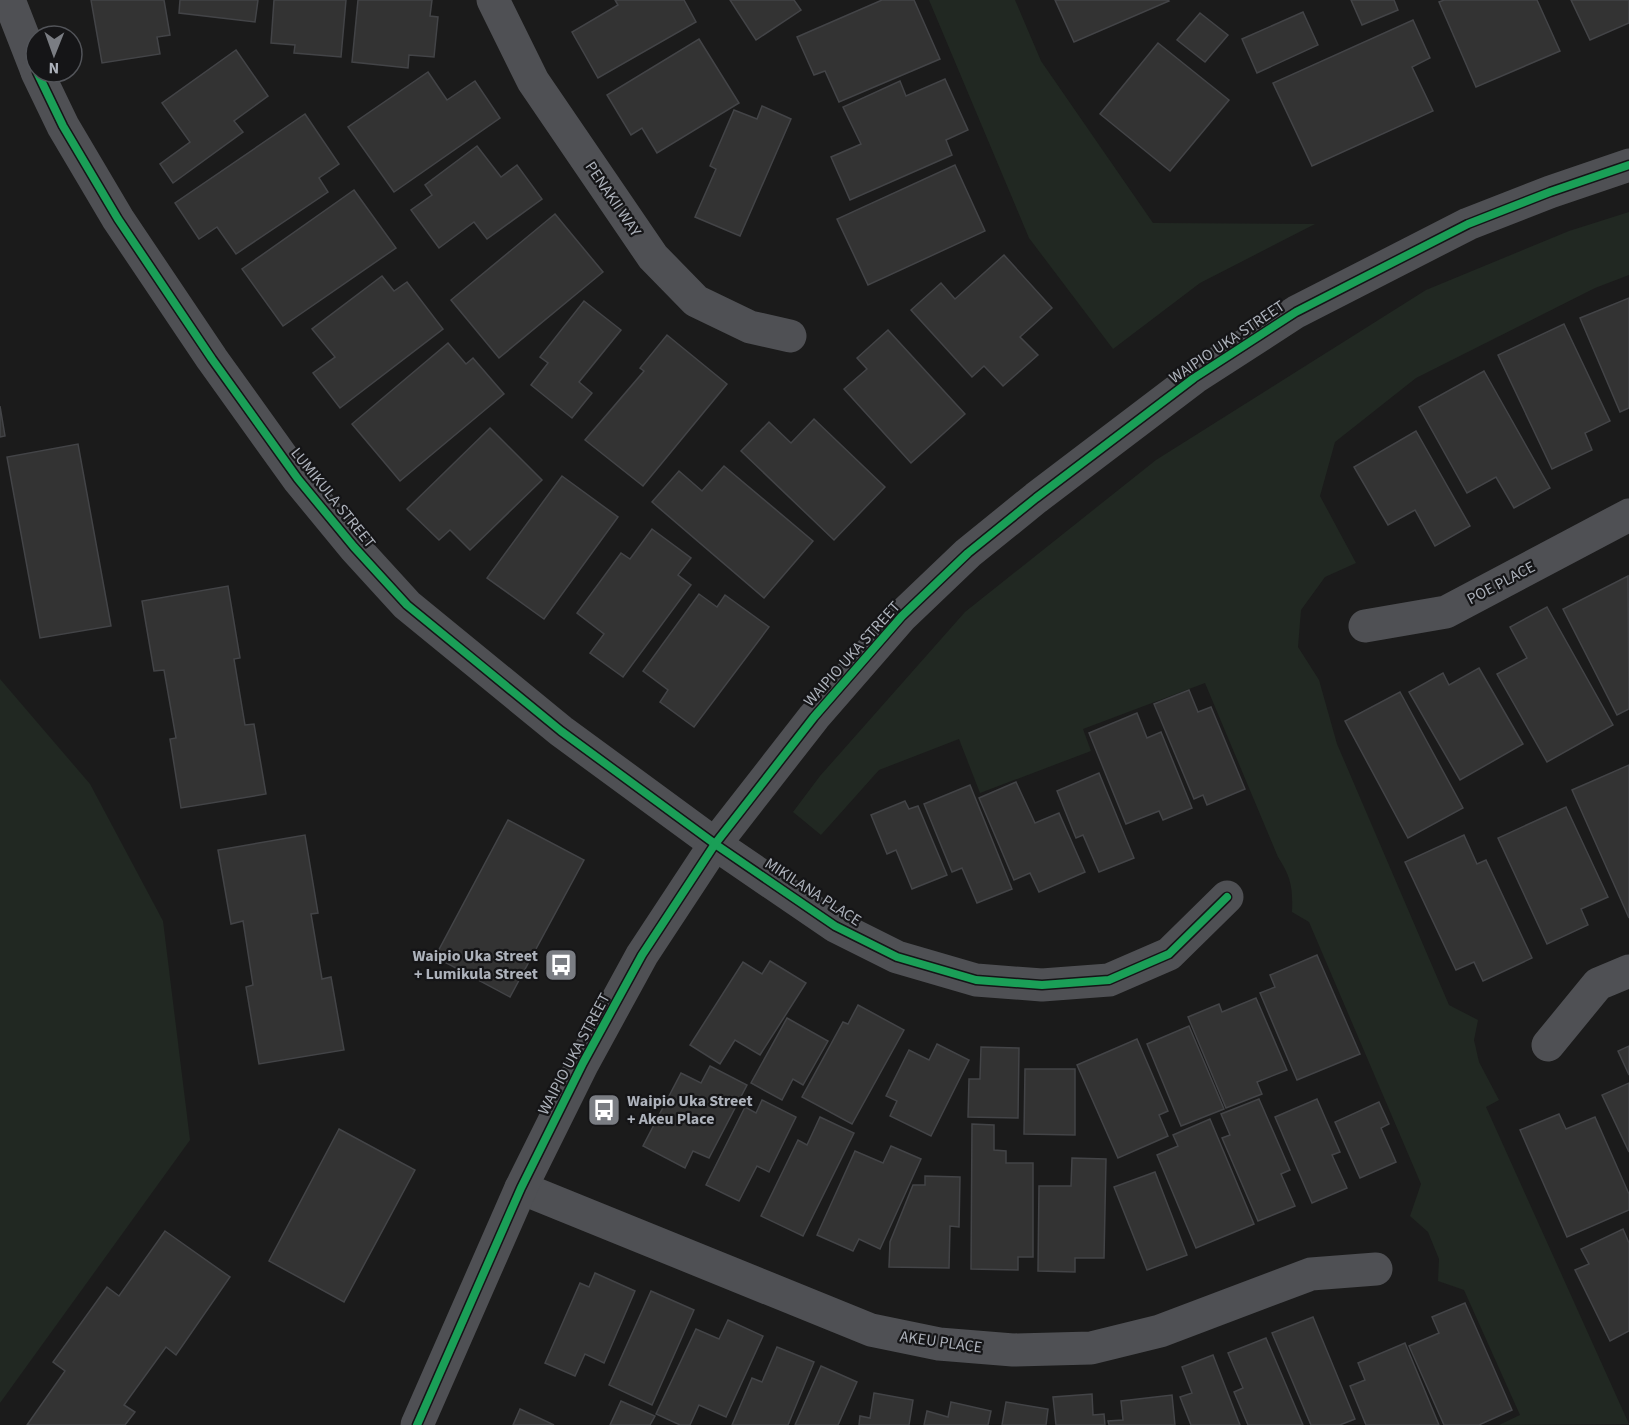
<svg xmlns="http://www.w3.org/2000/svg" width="1629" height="1425" font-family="'Source Sans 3',sans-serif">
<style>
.green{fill:#212822}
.building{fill:#333;stroke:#434447;stroke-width:1.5}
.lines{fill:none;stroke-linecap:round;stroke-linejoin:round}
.minor{stroke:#4f5054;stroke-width:33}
.cycleway-casing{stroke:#151517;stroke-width:11}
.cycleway{stroke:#1a9f57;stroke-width:8}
.labels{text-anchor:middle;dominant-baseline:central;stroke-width:4.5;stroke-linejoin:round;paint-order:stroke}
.street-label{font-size:16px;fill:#adb2bb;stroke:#151517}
.poi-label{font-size:16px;font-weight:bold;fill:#adb2bb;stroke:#151517;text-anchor:end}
</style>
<rect width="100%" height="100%" fill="#1b1b1b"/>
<!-- green -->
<g class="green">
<path d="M929 0H1015L1041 61 1153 223 1315 224 1200 283 1113 349 1029 238Z"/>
<path d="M1629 212V275L1595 288 1416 378 1335 442 1320 496 1356 563 1325 577 1301 610 1298 647 1319 680 1337 744 1449 1005 1478 1020 1474 1040 1479 1062 1499 1100 1486 1107 1629 1424 1499 1425 1520 1415 1464 1290 1438 1281 1439 1259 1428 1232 1410 1216 1421 1184 1309 922 1292 912C1293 888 1291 877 1278 857L1205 683 1083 729 1091 751 980 793 959 739 879 770 821 835 793 812 820 776 965 612 1156 460 1426 290 1569 231Z"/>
<path d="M0 679 90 784 163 921 190 1140 0 1403Z"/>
</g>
<!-- building -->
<g class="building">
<path d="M91 0H164L170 35 157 37 160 54 102 63Z"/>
<path d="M180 0H258L255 22 179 13Z"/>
<path d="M274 0H346L341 57 294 53 295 45 271 43Z"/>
<path d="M358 0H432L430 16 438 17 434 57 409 55 408 68 352 62Z"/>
<path d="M615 0H684L696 22 598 78 572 32 618 5Z"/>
<path d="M730 0H794L801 10 756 40Z"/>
<path d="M882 0H914L940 59 839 102 825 71 814 75 797 37Z"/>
<path d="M1055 0H1168L1169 1 1074 42Z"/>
<path d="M1351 0H1394L1398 10 1362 25Z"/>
<path d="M1444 0H1537L1560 51 1476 87 1439 2Z"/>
<path d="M1571 0H1629V23L1590 40Z"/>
<path d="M1303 12 1318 45 1257 73 1242 39Z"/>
<path d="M1200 13 1228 35 1205 62 1177 40Z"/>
<path d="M1413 20 1430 58 1412 67 1433 111 1312 166 1273 83Z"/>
<path d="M699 39 739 103 657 153 642 128 631 135 607 95Z"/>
<path d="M1158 43 1229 100 1170 171 1100 114Z"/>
<path d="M236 50 268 96 234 121 243 132 173 183 160 164 190 142 162 103Z"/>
<path d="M428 72 447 100 475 81 500 118 394 192 348 127Z"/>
<path d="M945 79 968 130 946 140 952 155 850 200 831 157 861 144 843 107 900 81 906 96Z"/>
<path d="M762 106 791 119 740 236 695 217 716 169 710 166 734 110 757 119Z"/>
<path d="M305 114 339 164 319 178 328 192 236 254 217 227 199 239 175 203Z"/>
<path d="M477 146 501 177 517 165 542 199 487 239 474 222 439 248 411 210 432 195 425 185Z"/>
<path d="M955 165 985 231 868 285 837 219Z"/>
<path d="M354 190 396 248 283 326 242 269Z"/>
<path d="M555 214 603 272 499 358 451 300Z"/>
<path d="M1004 255 1052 308 1020 337 1038 355 1003 386 984 366 972 377 911 310 941 283 955 299Z"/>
<path d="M382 276 394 291 407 282 443 329 340 408 313 373 335 357 312 329Z"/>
<path d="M1629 298V408L1620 412 1580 318Z"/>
<path d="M584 301 621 330 579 382 592 393 572 418 531 385 548 363 540 357Z"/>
<path d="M1564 324 1610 421 1585 433 1592 450 1552 469 1498 355Z"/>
<path d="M888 330 965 414 911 463 844 389 867 369 857 358Z"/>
<path d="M667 335 727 384 643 486 585 440 644 371 640 368Z"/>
<path d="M448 343 466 364 473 358 504 394 400 481 352 424Z"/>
<path d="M1484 371 1550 488 1514 508 1496 477 1467 493 1419 407Z"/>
<path d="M0 406 5 436 0 437Z"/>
<path d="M814 419 885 487 834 540 741 451 769 422 791 443Z"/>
<path d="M490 428 542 480 470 550 450 530 439 540 407 509Z"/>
<path d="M1416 431 1470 526 1435 546 1415 510 1388 525 1354 467Z"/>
<path d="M78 444 111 626 40 638 7 457Z"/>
<path d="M724 466 813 541 764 598 652 502 679 471 702 491Z"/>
<path d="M562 476 618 517 544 619 487 578Z"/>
<path d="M652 529 691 558 678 575 691 585 623 677 590 653 604 634 577 613 621 553 630 559Z"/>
<path d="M1628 576 1629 709 1617 715 1563 609Z"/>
<path d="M228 586 240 658 234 659 245 725 254 724 266 794 181 808 170 739 176 738 164 670 154 671 142 601Z"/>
<path d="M699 594 717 607 725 595 769 627 694 727 660 702 668 690 643 671Z"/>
<path d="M1547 607 1613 725 1547 762 1497 674 1527 658 1510 627Z"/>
<path d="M1479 668 1523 744 1460 780 1409 692 1443 673 1449 685Z"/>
<path d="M1189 690 1198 712 1211 707 1245 789 1207 805 1203 795 1194 799 1154 704Z"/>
<path d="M1400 692 1463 808 1408 838 1345 721Z"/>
<path d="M1137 713 1147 738 1161 732 1192 808 1163 820 1159 811 1126 824 1089 733Z"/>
<path d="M1629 765V918L1572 790Z"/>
<path d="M1099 773 1134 858 1099 872 1083 835 1076 838 1057 791Z"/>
<path d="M1016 782 1035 823 1059 813 1085 872 1039 892 1030 873 1014 880 979 798Z"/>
<path d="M970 785 1012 889 977 903 962 868 952 872 924 804Z"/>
<path d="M905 801 909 809 918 806 947 875 912 889 896 850 887 854 871 815Z"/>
<path d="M1566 807 1608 897 1581 909 1588 925 1547 944 1498 838Z"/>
<path d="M508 820 584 860 510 997 435 957Z"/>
<path d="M305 835 318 913 311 914 322 979 331 977 344 1050 259 1064 246 987 253 985 243 921 231 924 218 850Z"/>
<path d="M1464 835 1477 864 1486 860 1532 958 1483 981 1474 962 1456 970 1405 862Z"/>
<path d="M1317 955 1360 1054 1297 1080 1260 993 1275 987 1270 975Z"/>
<path d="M770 961 806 983 760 1055 735 1040 720 1064 690 1045 743 962 762 974Z"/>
<path d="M1256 998 1287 1070 1257 1082 1262 1094 1226 1108 1188 1017 1219 1004 1222 1012Z"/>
<path d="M858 1005 904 1030 852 1124 802 1097 843 1022 848 1024Z"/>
<path d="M787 1018 828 1041 803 1085 793 1079 782 1100 751 1083Z"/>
<path d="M1189 1026 1224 1109 1181 1126 1147 1044Z"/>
<path d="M1137 1039 1168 1111 1159 1115 1168 1136 1118 1158 1077 1065Z"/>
<path d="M937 1044 969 1060 931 1136 890 1116 897 1101 886 1096 909 1050 929 1060Z"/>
<path d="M1629 1046V1075L1618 1051Z"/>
<path d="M981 1047 1019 1048 1018 1118 968 1117 969 1079H980Z"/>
<path d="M710 1066 747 1085 709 1158 693 1151 685 1168 643 1146 681 1073 701 1083Z"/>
<path d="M1025 1069H1075V1135L1024 1134Z"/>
<path d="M1629 1083V1152L1602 1095Z"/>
<path d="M1259 1099 1290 1170 1281 1174 1295 1206 1258 1221 1222 1138 1230 1135 1221 1114Z"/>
<path d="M1317 1099 1340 1152 1332 1155 1347 1188 1312 1203 1275 1117Z"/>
<path d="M762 1100 796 1117 769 1172 757 1166 739 1201 706 1185 745 1107 756 1113Z"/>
<path d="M1379 1102 1389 1124 1381 1128 1396 1162 1360 1178 1335 1122Z"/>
<path d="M1559 1114 1566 1129 1595 1117 1629 1194V1210L1567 1237 1520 1130Z"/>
<path d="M820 1117 854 1133 803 1236 761 1216 798 1140 807 1145Z"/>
<path d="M1210 1119 1254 1224 1196 1248 1157 1155 1178 1146 1173 1135Z"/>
<path d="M972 1124 994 1125V1150L1006 1151V1163H1033V1257H1018V1270L971 1269Z"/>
<path d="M339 1129 415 1170 344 1302 269 1261Z"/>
<path d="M891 1146 921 1159 880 1249 859 1239 853 1251 817 1235 855 1151 883 1163Z"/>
<path d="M1072 1158 1106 1159 1104 1258H1075V1272L1038 1271 1039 1186H1071Z"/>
<path d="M1155 1172 1187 1255 1147 1270 1114 1187Z"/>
<path d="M925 1176 960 1177 959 1227 950 1226 949 1268 889 1267 890 1242 913 1185H925Z"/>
<path d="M1623 1229 1629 1243V1331L1610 1341 1575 1270 1589 1264 1581 1249Z"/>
<path d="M165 1231 230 1277 176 1355 166 1347 124 1405 135 1412 125 1425H27L65 1371 53 1362 107 1287 119 1296Z"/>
<path d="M595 1273 635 1291 604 1363 585 1354 575 1376 545 1363 580 1283 589 1287Z"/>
<path d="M651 1291 694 1310 652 1405 609 1385Z"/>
<path d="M1465 1303 1512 1410 1479 1425H1444L1409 1346 1439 1333 1432 1317Z"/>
<path d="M1313 1317 1355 1419 1340 1425H1311L1272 1333Z"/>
<path d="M728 1320 763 1336 726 1417 699 1405 690 1425H680L656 1414 696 1329 719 1339Z"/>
<path d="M1266 1338 1303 1425H1248L1234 1392 1243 1388 1228 1353Z"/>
<path d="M1405 1343 1439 1425H1366L1350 1386 1365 1380 1358 1363Z"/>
<path d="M777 1347 814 1362 788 1425H732L752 1378 762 1382Z"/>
<path d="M1213 1355 1240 1425H1191L1180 1397 1192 1393 1182 1367Z"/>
<path d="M821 1366 857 1382 838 1425H795Z"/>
<path d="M874 1393 913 1400 909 1425H859L860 1416 870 1418Z"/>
<path d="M1092 1394 1093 1415 1104 1414 1105 1425H1056L1053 1397Z"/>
<path d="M1172 1395 1175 1425H1109L1108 1421 1123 1420 1121 1401Z"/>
<path d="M621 1401 655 1416 650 1425H610Z"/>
<path d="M951 1402 991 1411 988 1425H924L927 1411 948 1417Z"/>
<path d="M1006 1402 1048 1409 1046 1425H1002Z"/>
<path d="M520 1409 554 1425H513Z"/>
</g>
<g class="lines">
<!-- minor -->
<g class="minor">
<path d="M9 0 36 69"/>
<path d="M493 0 533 81 653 257 696 301 750 327 790 336"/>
<path d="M37 72 63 126 118 219 212 359 298 479 354 547 407 605 561 731 715 844 835 926 897 957 976 980 1042 985 1109 980 1169 954 1227 897"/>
<path d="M1365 626 1446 612 1629 515"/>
<path d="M1548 1045 1598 984 1629 971"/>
<path d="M521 1188 871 1330 939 1344 1013 1350 1091 1348 1160 1331 1311 1274 1376 1269"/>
<path d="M417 1425 521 1188 583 1063 642 955 715 844 814 717 902 616 968 553 1036 498 1194 378 1296 312 1468 224 1550 192 1629 165"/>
</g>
<!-- cycleway casing -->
<g class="cycleway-casing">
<g id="cycleway">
<path d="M37 72 63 126 118 219 212 359 298 479 354 547 407 605 561 731 715 844 835 926 897 957 976 980 1042 985 1109 980 1169 954 1227 897"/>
<path d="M417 1425 521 1188 583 1063 642 955 715 844 814 717 902 616 968 553 1036 498 1194 378 1296 312 1468 224 1550 192 1629 165"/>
</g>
</g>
<!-- cycleway -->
<use href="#cycleway" class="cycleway"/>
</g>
<!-- icons -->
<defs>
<g id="bus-square" transform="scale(1.725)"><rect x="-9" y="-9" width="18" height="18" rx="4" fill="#7a7d83" stroke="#151517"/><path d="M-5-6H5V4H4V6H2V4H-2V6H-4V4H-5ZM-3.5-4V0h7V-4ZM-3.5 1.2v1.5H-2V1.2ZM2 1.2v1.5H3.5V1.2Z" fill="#fff"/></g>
</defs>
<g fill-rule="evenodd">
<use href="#bus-square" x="561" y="965"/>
<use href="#bus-square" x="604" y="1110"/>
</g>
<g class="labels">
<!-- street labels -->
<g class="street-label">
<text transform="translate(613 199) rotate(56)">PENAKII WAY</text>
<text transform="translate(1227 342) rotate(-34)">WAIPIO UKA STREET</text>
<text transform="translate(333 498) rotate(51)">LUMIKULA STREET</text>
<text transform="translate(1501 583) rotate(-28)">POE PLACE</text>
<text transform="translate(852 654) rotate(-48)">WAIPIO UKA STREET</text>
<text transform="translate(813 892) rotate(33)">MIKILANA PLACE</text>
<text transform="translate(574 1054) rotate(-62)">WAIPIO UKA STREET</text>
<text transform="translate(941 1342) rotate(8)">AKEU PLACE</text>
</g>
<!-- poi labels -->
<g class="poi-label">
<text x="538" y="956">Waipio Uka Street<tspan x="538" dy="18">+ Lumikula Street</tspan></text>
<text x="627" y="1101" text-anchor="start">Waipio Uka Street<tspan x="627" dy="18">+ Akeu Place</tspan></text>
</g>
</g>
<!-- north arrow -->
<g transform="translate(54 54) rotate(181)"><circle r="28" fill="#151517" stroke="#525459" stroke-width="1.5"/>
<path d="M0-4.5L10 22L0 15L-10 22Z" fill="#7a7d83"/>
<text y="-9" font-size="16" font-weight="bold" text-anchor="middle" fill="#adb2bb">N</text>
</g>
</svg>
